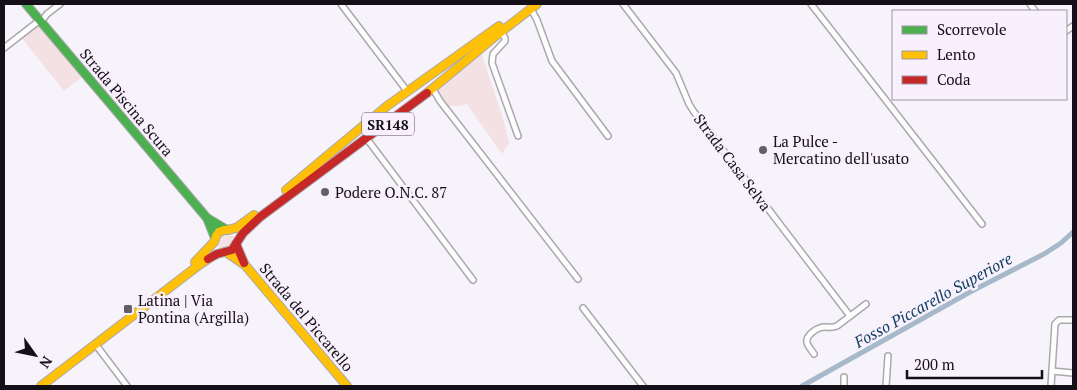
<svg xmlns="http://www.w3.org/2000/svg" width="1077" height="390" font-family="'PT Serif',serif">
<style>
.green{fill:#f3e1e4}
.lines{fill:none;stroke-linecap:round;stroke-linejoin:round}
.canal{stroke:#a6b8c9;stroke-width:5}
.street-casing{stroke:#aba8ae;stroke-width:8}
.fast-casing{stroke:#aba8ae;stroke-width:10}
.slow-casing{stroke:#aba8ae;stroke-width:10}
.jam-casing{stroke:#aba8ae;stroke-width:10}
.street{stroke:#fefdfe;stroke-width:5}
.fast{stroke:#4caf50;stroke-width:8}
.slow{stroke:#ffc107;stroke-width:8}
.jam{stroke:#c62828;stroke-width:8}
.poi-dot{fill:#645f66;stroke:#f8f0fd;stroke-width:2}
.labels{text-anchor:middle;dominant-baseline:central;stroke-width:5;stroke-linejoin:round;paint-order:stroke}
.shield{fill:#f8f0fd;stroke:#59535c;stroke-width:1}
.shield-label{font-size:14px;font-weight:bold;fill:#151017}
.street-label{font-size:15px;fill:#151017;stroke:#f8f0fd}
.poi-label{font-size:15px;fill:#151017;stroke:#f8f0fd;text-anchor:start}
.water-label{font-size:16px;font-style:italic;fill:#10405f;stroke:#f8f0fd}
</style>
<rect width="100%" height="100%" fill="#f7f3fa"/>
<!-- green -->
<g class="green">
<path d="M40 22 84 75 64 91 21 37Z"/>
<path d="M481 52 505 125 509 143 502 154 467 104 460 106H446L436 91Z"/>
<path d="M229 232C235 236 235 240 233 246L221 249 217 245 218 236Z"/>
</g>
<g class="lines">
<!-- canal -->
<path class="canal" d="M802 386 970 292 1044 254 1061 243 1073 232"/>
<!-- street casing -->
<g class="street-casing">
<g id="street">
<path d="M341 4 407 91"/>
<path d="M623 4 676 73 689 104 694 112 850 316"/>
<path d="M811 4 982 224"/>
<path d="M1030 4 1035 11"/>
<path d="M531 9 537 20 552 61 608 136"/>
<path d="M41 22 47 14 60 4"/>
<path d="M1066 31 1073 26"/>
<path d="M501 32 505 38V41L493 54 492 63 518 136"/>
<path d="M4 48 40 20"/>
<path d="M433 89 440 101 578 279"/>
<path d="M367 139 473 280"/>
<path d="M583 308 643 386"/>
<path d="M96 345 127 386"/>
<path d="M814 354C812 351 808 346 807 343 805 335 818 327 825 327 830 327 832 328 837 326L866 304"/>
<path d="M1052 371 1073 373"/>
<path d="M844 386V377"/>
<path d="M886 386 888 356"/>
<path d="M1051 386 1055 324 1059 320H1073"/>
</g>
</g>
<!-- fast casing -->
<g class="fast-casing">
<g id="fast">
<path d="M26 4 207 218 227 230"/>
<path d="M207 218 215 238"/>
</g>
</g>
<!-- slow casing -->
<g class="slow-casing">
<g id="slow">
<path d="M427 93 497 35 537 4"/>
<path d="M286 190 387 106 499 26"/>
<path d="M226 252 245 265 347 386"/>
<path d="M195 262 214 242 216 236 219 232 224 230H227L236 228 254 215"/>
<path d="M41 386 199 265 208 259"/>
</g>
</g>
<!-- jam casing -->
<g class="jam-casing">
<g id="jam">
<path d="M236 244 244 263"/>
<path d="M208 259 217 254 232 250 243 233 260 217 427 93"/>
</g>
</g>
<!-- street -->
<use href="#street" class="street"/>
<!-- fast -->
<use href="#fast" class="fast"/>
<!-- slow -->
<use href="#slow" class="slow"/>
<!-- jam -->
<use href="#jam" class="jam"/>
</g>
<!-- markers -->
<g class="poi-dot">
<circle cx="763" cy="150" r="5"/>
<circle cx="325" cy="192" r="5"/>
<rect x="123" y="304" width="10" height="10" rx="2.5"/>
</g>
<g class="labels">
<!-- shield labels -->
<rect class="shield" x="362" y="112.5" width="52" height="23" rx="4"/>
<g class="shield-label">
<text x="388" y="124">SR148</text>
</g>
<!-- street labels -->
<g class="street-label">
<text transform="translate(127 102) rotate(50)">Strada Piscina Scura</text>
<text transform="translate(733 162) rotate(53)">Strada Casa Selva</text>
<text transform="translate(307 317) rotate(50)">Strada del Piccarello</text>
</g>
<!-- poi labels -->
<g class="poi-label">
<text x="773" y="141">La Pulce -<tspan x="773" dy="17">Mercatino dell'usato</tspan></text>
<text x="335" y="192">Podere O.N.C. 87</text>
<text x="138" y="300">Latina | Via<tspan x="138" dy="17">Pontina (Argilla)</tspan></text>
</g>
<!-- water labels -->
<g class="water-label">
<text transform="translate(933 300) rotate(-29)">Fosso Piccarello Superiore</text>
</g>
</g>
<!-- border -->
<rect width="1077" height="390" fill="none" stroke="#151017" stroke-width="10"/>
<!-- legend -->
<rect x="892" y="10" width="175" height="90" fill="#f8f0fd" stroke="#9d96a1"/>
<rect x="902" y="26" width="25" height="8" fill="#4caf50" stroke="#9d96a1"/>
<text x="937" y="35" font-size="15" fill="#151017">Scorrevole</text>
<rect x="902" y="51" width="25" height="8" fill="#ffc107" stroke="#9d96a1"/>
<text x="937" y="60" font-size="15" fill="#151017">Lento</text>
<rect x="902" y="76" width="25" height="8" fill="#c62828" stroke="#9d96a1"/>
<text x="937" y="85" font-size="15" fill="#151017">Coda</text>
<!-- north arrow -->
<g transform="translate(35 355) rotate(123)" stroke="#f8f0fd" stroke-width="4" paint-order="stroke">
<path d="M0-4L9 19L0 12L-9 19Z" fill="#151017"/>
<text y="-8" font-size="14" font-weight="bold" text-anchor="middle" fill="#151017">N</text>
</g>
<!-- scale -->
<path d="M907 370v8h135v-8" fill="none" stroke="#151017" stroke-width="2.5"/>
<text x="914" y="370" font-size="15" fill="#151017" stroke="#f8f0fd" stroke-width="4" paint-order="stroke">200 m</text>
</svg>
